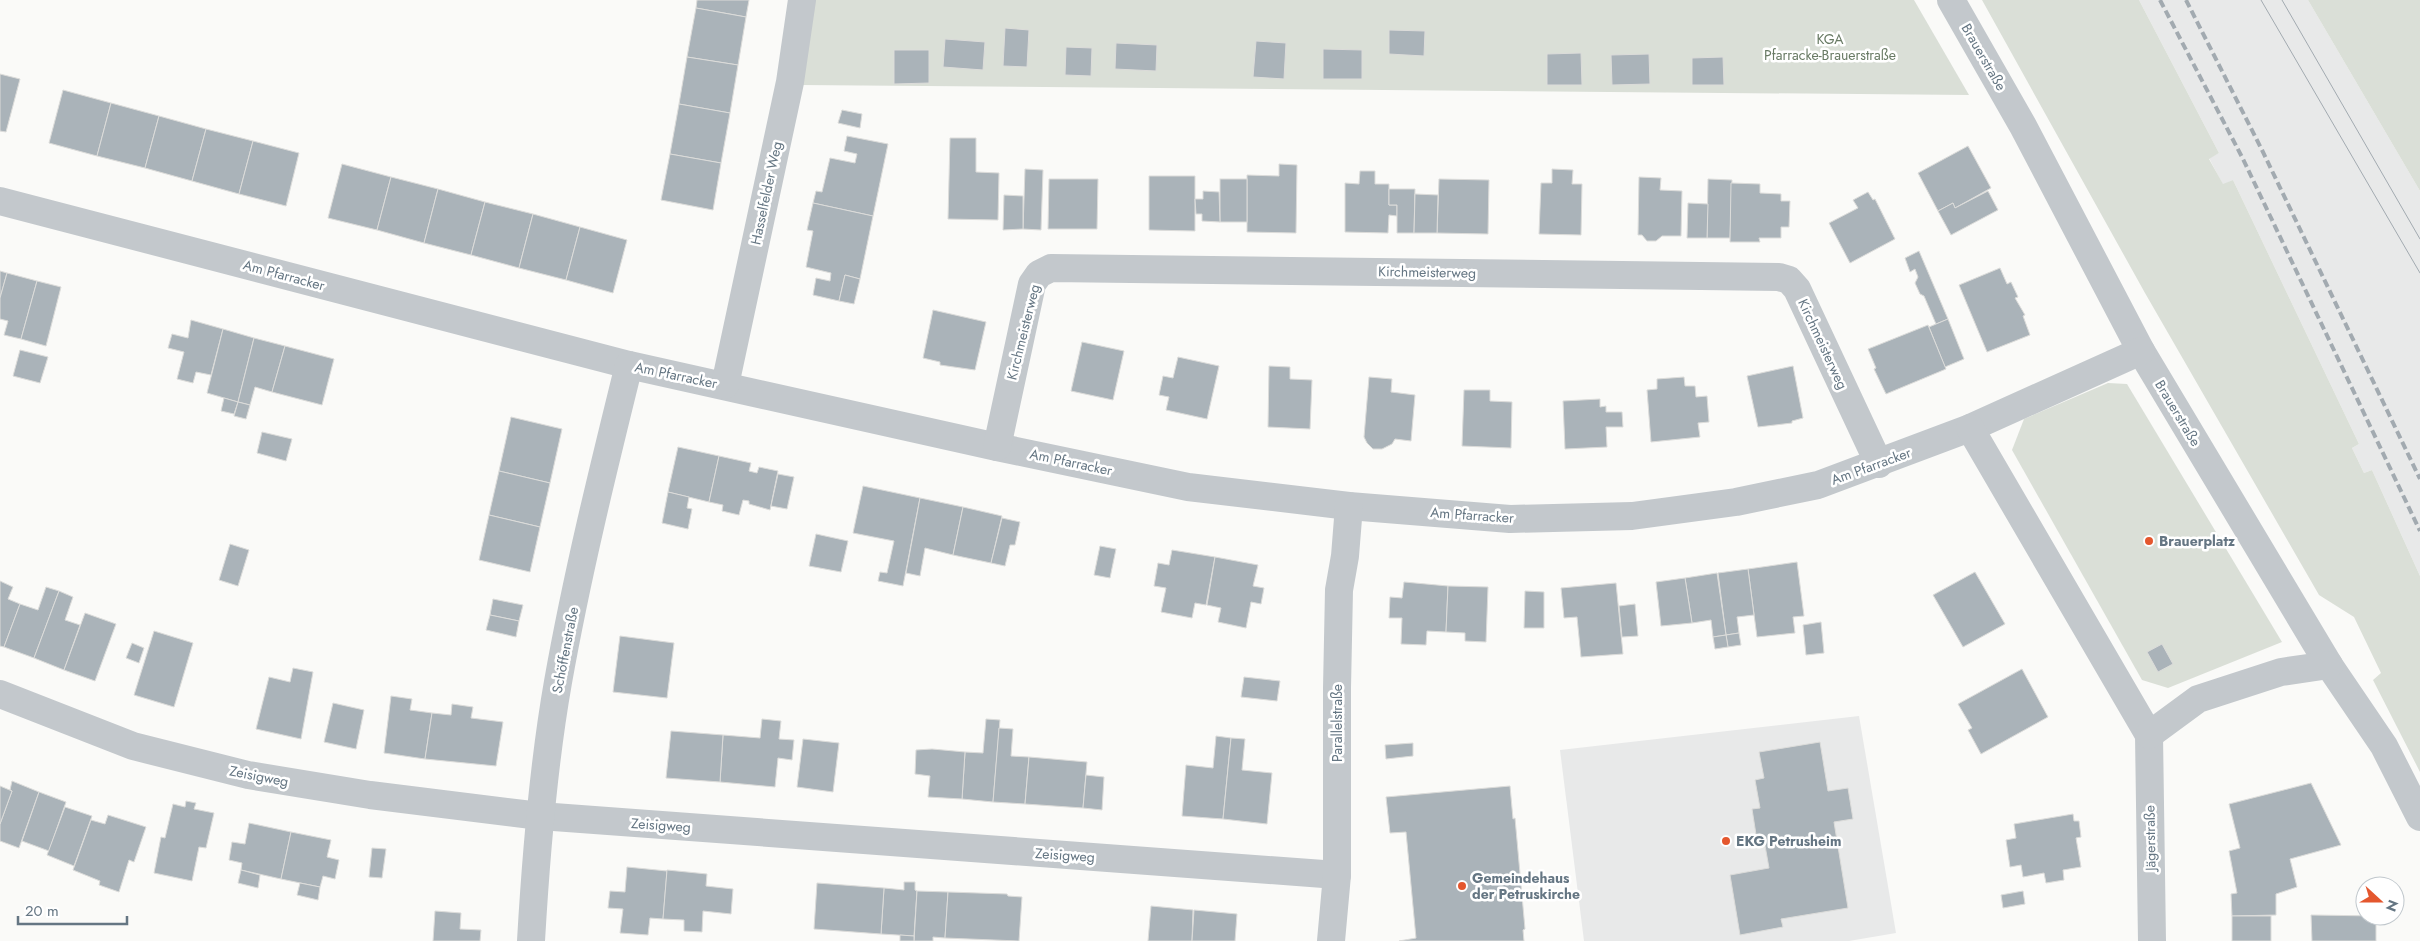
<svg xmlns="http://www.w3.org/2000/svg" width="2420" height="941" font-family="Jost,sans-serif">
<style>
.built{fill:#e8e9e9}
.green{fill:#dadfd7}
.building{fill:#aab3b9;stroke:#dcdcda}
.lines{fill:none;stroke-linecap:round;stroke-linejoin:round}
.street{stroke:#c3c8cc;stroke-width:28}
.tram{stroke:#a2aab0;stroke-width:1}
.rail{stroke:#a2aab0;stroke-width:4;stroke-dasharray:8 4;stroke-linecap:butt}
.poi-dot{fill:#e4572e;stroke:#fff;stroke-width:2}
.labels{text-anchor:middle;dominant-baseline:central;stroke-width:5;stroke-linejoin:round;paint-order:stroke}
.park-label{font-size:14px;fill:#687a64;stroke:#fff}
.street-label{font-size:14px;fill:#657683;stroke:#fff}
.poi-label{font-size:14px;font-weight:bold;fill:#657683;stroke:#fff;text-anchor:start}
</style>
<rect width="100%" height="100%" fill="#fafaf8"/>
<!-- built -->
<g class="built">
<path d="M2139 0H2308L2420 191V576L2372 470 2364 473 2352 448 2359 444 2233 180 2223 185 2209 158 2219 153Z"/>
<path d="M1859 716 1896 933 1849 941H1584L1560 750Z"/>
</g>
<!-- green -->
<g class="green">
<path d="M812 0H1914L1969 95 800 85Z"/>
<path d="M1982 0H2139L2219 153 2209 159 2223 184 2233 180 2359 444 2352 448 2364 473 2372 470 2420 576V772L2373 680 2381 673 2354 617 2319 595 2145 293Z"/>
<path d="M2308 0H2420V191Z"/>
<path d="M2108 383 2127 384 2282 642 2168 688 2142 680 2012 450 2024 419Z"/>
</g>
<!-- building -->
<g class="building">
<path d="M697 0H749L746 17 696 8Z"/>
<path d="M696 8 746 17 738 65 687 57Z"/>
<path d="M1005 28 1029 30 1027 67 1003 66Z"/>
<path d="M1389 30 1425 31 1424 56 1389 54Z"/>
<path d="M945 39 985 42 983 70 943 67Z"/>
<path d="M1256 41 1286 43 1284 79 1253 77Z"/>
<path d="M1116 43 1157 45 1156 71 1115 69Z"/>
<path d="M1066 47 1092 48 1091 76 1065 75Z"/>
<path d="M1323 49 1362 50V79H1323Z"/>
<path d="M894 50H929V83L894 84Z"/>
<path d="M1581 53 1582 85H1547V54Z"/>
<path d="M1649 54 1650 84 1612 85 1611 55Z"/>
<path d="M687 57 738 65 730 113 679 104Z"/>
<path d="M1723 57 1724 85H1692V58Z"/>
<path d="M0 74 20 79 6 132 0 131Z"/>
<path d="M63 90 111 103 97 156 49 143Z"/>
<path d="M111 103 159 116 145 168 97 156Z"/>
<path d="M679 104 730 113 721 163 670 154Z"/>
<path d="M842 110 862 114 860 128 838 123Z"/>
<path d="M159 116 206 129 192 181 145 168Z"/>
<path d="M206 129 253 141 239 194 192 181Z"/>
<path d="M847 136 888 144 873 216 813 203 816 191 822 192 830 158 855 163 857 154 844 151Z"/>
<path d="M950 138H976V172L999 173 998 220 948 219Z"/>
<path d="M253 141 299 153 286 206 239 194Z"/>
<path d="M1968 146 1991 188 1955 208 1953 203 1938 211 1918 173Z"/>
<path d="M670 154 721 163 713 210 661 200Z"/>
<path d="M342 164 391 177 377 230 328 218Z"/>
<path d="M1279 164 1297 165 1296 233 1247 232V175L1279 176Z"/>
<path d="M1025 169 1043 170 1041 230 1023 229Z"/>
<path d="M1552 169 1573 170 1572 184H1582L1581 235 1539 234 1541 183H1552Z"/>
<path d="M1360 171H1375V184H1389V205H1397V216L1389 215 1388 233 1345 232V183L1359 184Z"/>
<path d="M1149 176H1195V231L1149 230Z"/>
<path d="M391 177 438 189 424 243 377 230Z"/>
<path d="M1639 177 1661 178 1660 190 1682 191 1681 236H1662L1656 241H1647L1642 235H1638Z"/>
<path d="M1049 179H1098L1097 229H1048Z"/>
<rect x="1220" y="179" width="27" height="43"/>
<path d="M1439 179 1489 180 1488 234 1437 233Z"/>
<path d="M1708 179 1732 180 1730 238H1707Z"/>
<path d="M1731 183 1760 184V193L1781 194V201H1790L1789 227H1781V238H1759L1760 242H1730Z"/>
<path d="M438 189 485 202 471 255 424 243Z"/>
<path d="M1389 189H1415L1414 233H1397V205H1389Z"/>
<path d="M1203 191 1219 192 1220 222 1202 221V214H1196L1195 199H1203Z"/>
<path d="M1988 191 1998 210 1951 235 1938 211 1953 203 1955 208Z"/>
<path d="M1868 192 1873 200 1875 199 1895 239 1850 263 1829 223 1858 208 1853 200Z"/>
<path d="M1415 194 1438 195 1437 233H1414Z"/>
<path d="M1004 195 1023 196V229L1003 230Z"/>
<path d="M485 202 533 214 519 268 471 255Z"/>
<path d="M813 203 873 216 860 279 845 275 839 301 813 295 816 278 830 281 831 273 806 267 813 231 807 230Z"/>
<path d="M1688 203 1708 204 1707 238H1687Z"/>
<path d="M533 214 580 227 566 280 519 268Z"/>
<path d="M580 227 627 240 613 293 566 280Z"/>
<path d="M1919 251 1948 319 1936 324 1924 296 1920 294 1915 283 1918 277 1915 269 1910 272 1905 258Z"/>
<path d="M2000 268 2007 284 2011 282 2018 297 2015 298 2025 315 2023 316 2030 335 1987 352 1959 285Z"/>
<path d="M0 271 7 273 0 298Z"/>
<path d="M7 273 37 281 21 339 4 335 8 321 0 319V298Z"/>
<path d="M845 275 860 279 854 304 839 301Z"/>
<path d="M37 281 61 287 46 346 21 339Z"/>
<path d="M933 310 986 322 975 370 940 365V362L923 358Z"/>
<path d="M1948 319 1964 359 1945 367 1929 327Z"/>
<path d="M191 320 223 329 211 375 196 372 193 383 177 379 184 352 168 348 172 334 188 338Z"/>
<path d="M1928 325 1946 369 1886 394 1874 369 1876 368 1868 349Z"/>
<path d="M223 329 254 338 238 402 207 393Z"/>
<path d="M254 338 285 346 272 392 255 387 250 405 238 402Z"/>
<path d="M1082 342 1124 351 1113 400 1071 391Z"/>
<path d="M285 346 334 359 322 405 272 392Z"/>
<path d="M20 350 48 357 40 383 13 376Z"/>
<path d="M1178 357 1219 366 1207 419 1166 410 1169 397 1159 395 1163 376 1173 378Z"/>
<path d="M1269 366 1290 367V379L1312 380 1310 429 1268 427Z"/>
<path d="M1793 366 1803 418 1792 421V423L1758 427 1747 376Z"/>
<path d="M1369 377 1392 379 1391 392 1415 395 1411 441 1395 439 1392 444 1382 449H1373L1367 443 1364 437Z"/>
<path d="M1684 377 1685 386H1695L1696 397 1707 396 1709 422 1698 423 1700 437 1651 442 1647 390 1657 389V379Z"/>
<path d="M1464 390H1490V401L1512 402 1511 448 1462 446Z"/>
<path d="M224 398 238 402 234 414 221 411Z"/>
<path d="M1600 399V407L1606 406V412H1622L1623 427H1606L1607 447 1565 449 1563 401Z"/>
<path d="M238 402 250 405 246 419 234 416Z"/>
<path d="M511 417 562 429 550 483 499 471Z"/>
<path d="M262 432 292 439 286 461 257 453Z"/>
<path d="M678 447 719 456 709 502 668 492Z"/>
<path d="M719 456 751 463 749 471 757 473 759 467 778 471 770 510 749 504V501L743 500 739 515 722 511 723 505 709 502Z"/>
<path d="M499 471 550 483 540 527 489 515Z"/>
<path d="M778 474 794 477 787 509 771 506Z"/>
<path d="M863 486 920 498 903 586 878 581 880 572 887 573 894 541 853 533Z"/>
<path d="M668 492 689 497 687 508 692 509 688 529 662 523Z"/>
<path d="M920 498 963 507 953 555 925 548 920 576 906 573Z"/>
<path d="M963 507 1002 516 991 563 953 555Z"/>
<path d="M489 515 540 527 530 572 479 560Z"/>
<path d="M1002 518 1020 522 1015 545H1010L1005 566 991 563Z"/>
<path d="M816 534 848 541 841 572 809 566Z"/>
<path d="M230 544 249 550 238 586 219 580Z"/>
<path d="M1100 546 1116 549 1110 578 1094 575Z"/>
<path d="M1172 550 1215 557 1206 605 1195 603 1192 618 1161 612 1166 588 1154 586 1158 563 1169 565Z"/>
<path d="M1215 557 1258 565 1253 586 1264 588 1261 604 1251 602 1246 628 1218 622 1221 608 1207 605Z"/>
<path d="M1797 562 1804 616 1793 617 1795 633 1757 637 1748 569Z"/>
<path d="M1748 569 1754 615 1737 617 1739 633 1726 635 1718 573Z"/>
<path d="M1975 572 2005 624 1963 647 1933 595Z"/>
<path d="M1717 573 1726 635 1713 637 1711 620 1692 623 1685 578Z"/>
<path d="M1685 578 1692 623 1661 626 1656 582Z"/>
<path d="M0 581 13 587 8 599 20 604 4 647 0 646Z"/>
<path d="M1404 582 1448 586 1446 632 1427 631 1426 645 1401 644 1402 618H1389L1390 597 1402 598Z"/>
<path d="M1616 583 1623 654 1581 657 1577 617 1564 618 1561 588Z"/>
<path d="M1448 586 1488 587 1486 642 1465 641V633L1446 632Z"/>
<path d="M46 587 59 591 34 658 4 647 20 604 38 610Z"/>
<path d="M59 591 73 597 65 620 80 625 64 670 34 658Z"/>
<path d="M1525 591 1544 592V628H1524Z"/>
<path d="M493 599 523 605 519 621 490 615Z"/>
<path d="M1635 604 1638 636 1622 637 1619 606Z"/>
<path d="M85 613 116 624 95 681 64 670Z"/>
<path d="M490 615 519 621 516 637 486 630Z"/>
<path d="M1821 622 1824 653 1806 655 1803 625Z"/>
<path d="M154 631 193 643 174 707 134 695Z"/>
<path d="M1739 633 1741 645 1728 647 1726 635Z"/>
<path d="M1726 635 1728 647 1715 649 1713 637Z"/>
<path d="M620 636 674 643 667 698 613 692Z"/>
<path d="M132 643 144 648 139 663 126 658Z"/>
<path d="M2162 644 2173 664 2158 672 2147 652Z"/>
<path d="M293 668 313 672 301 739 256 729 269 677 290 682Z"/>
<path d="M2022 669 2048 717 1981 754 1968 730 1972 728 1958 704Z"/>
<path d="M1244 677 1280 681 1277 701 1241 697Z"/>
<path d="M391 696 412 699 410 710 432 713 425 759 384 753Z"/>
<path d="M333 703 364 710 356 749 324 742Z"/>
<path d="M452 704 473 707 471 718 503 722 496 766 425 759 432 713 451 715Z"/>
<path d="M762 719 781 721 779 739 794 740 792 760 778 758 775 787 720 782 723 735 760 738Z"/>
<path d="M986 719 1000 720 993 802 962 799 965 752 983 753Z"/>
<path d="M999 728 1013 729 1011 756 1029 757 1025 804 993 802Z"/>
<path d="M671 731 723 735 720 782 666 778Z"/>
<path d="M1216 736 1231 738 1223 819 1182 816 1186 765 1213 768Z"/>
<path d="M1231 738 1245 739 1242 770 1272 773 1267 824 1223 819Z"/>
<path d="M803 739 839 743 833 792 797 787Z"/>
<path d="M1820 742 1828 791 1848 788 1853 819 1834 822 1848 908 1781 919 1783 927 1740 935 1730 875 1769 868 1764 840 1757 841 1752 809 1760 808 1755 780 1764 778 1759 752Z"/>
<path d="M1413 743V756L1386 759 1385 745Z"/>
<path d="M932 749 965 752 962 799 928 797 930 776 915 774 916 750Z"/>
<path d="M1029 757 1087 762 1083 808 1025 804Z"/>
<path d="M1086 775 1104 777 1102 810 1083 808Z"/>
<path d="M12 781 39 792 19 848 0 841V824L12 791 10 790Z"/>
<path d="M2311 783 2341 845 2290 859 2297 887 2276 894V915L2232 916 2231 894 2237 893 2229 851 2240 848 2229 804Z"/>
<path d="M0 786 12 791 0 824Z"/>
<path d="M1510 786 1513 819 1515 818 1525 929 1523 930 1524 941H1399L1416 938 1406 832 1390 833 1386 797Z"/>
<path d="M39 792 66 802 49 851 22 841Z"/>
<path d="M186 801 196 803 194 809 214 813 206 848 199 847 192 881 154 873 161 837 165 838 173 804 185 807Z"/>
<path d="M65 807 92 816 74 866 47 855Z"/>
<path d="M2073 814 2074 821H2079L2081 837 2076 838 2081 867 2063 870 2064 880 2046 883 2044 873 2023 877 2021 865 2010 867 2006 840 2016 838 2014 824Z"/>
<path d="M108 815 146 827 134 862 129 860 119 892 99 885 100 881 73 870 91 820 105 824Z"/>
<path d="M249 823 291 832 281 879 241 870 242 863 229 860 232 842 245 844Z"/>
<path d="M291 832 331 840 327 857 339 860 335 879 323 876 320 887 281 879Z"/>
<path d="M372 848 386 849 382 878 369 877Z"/>
<path d="M627 867 667 871 663 919 650 918 648 935 620 933 623 909 608 908 610 891 625 892Z"/>
<path d="M241 870 260 875 258 888 238 883Z"/>
<path d="M667 870 707 874 706 886 733 889 731 914 703 911 702 932 684 931V920L663 919Z"/>
<path d="M904 882H915V890L917 891 914 936 881 934 884 888 904 890Z"/>
<path d="M300 883 320 887 318 900 297 895Z"/>
<path d="M817 883 884 888 881 934 814 929Z"/>
<path d="M917 891 948 892 945 938 933 937V941H914Z"/>
<path d="M2023 891 2025 904 2003 908 2001 895Z"/>
<path d="M948 892 1007 894 1008 896 1022 897 1019 941 945 938Z"/>
<path d="M1151 906 1193 910 1192 941H1148Z"/>
<path d="M1194 910 1237 914 1235 941H1192Z"/>
<path d="M435 911 461 913 460 929 481 930 480 941H433Z"/>
<path d="M2311 915 2376 916V941H2312Z"/>
<rect x="2232" y="916" width="39" height="25"/>
<path d="M900 935 914 936V941H900Z"/>
</g>
<g class="lines">
<!-- street -->
<g class="street">
<path d="M1951 0 2023 126 2141 351 2329 665 2384 746 2420 817"/>
<path d="M0 201 629 365 997 447 1188 487 1349 506 1510 519 1632 516 1736 502 1818 485 1970 428 2141 351"/>
<path d="M725 385 790 82 802 0"/>
<path d="M1970 428 2149 735 2152 941"/>
<path d="M997 447 1032 284 1039 274 1051 268 1779 277 1789 280 1797 289 1879 464"/>
<path d="M0 694 133 746 248 775 370 795 540 816 1337 875"/>
<path d="M2149 735 2198 699 2281 672 2329 665"/>
<path d="M531 941C536 854 543 767 558 682 577 575 603 470 629 365"/>
<path d="M1331 941 1337 875V688L1339 590 1345 556 1349 506"/>
</g>
<!-- tram -->
<g class="tram">
<path d="M2261 0 2420 273"/>
<path d="M2282 0 2420 239"/>
</g>
<!-- rail -->
<g class="rail">
<path d="M2160 0 2243 159 2420 531"/>
<path d="M2186 0 2262 150 2420 479"/>
</g>
</g>
<!-- markers -->
<g class="poi-dot">
<circle cx="2149" cy="541" r="5"/>
<circle cx="1726" cy="841" r="5"/>
<circle cx="1462" cy="886" r="5"/>
</g>
<g class="labels">
<!-- park labels -->
<g class="park-label">
<text x="1830" y="39">KGA<tspan x="1830" dy="16">Pfarracke-Brauerstraße</tspan></text>
</g>
<!-- street labels -->
<g class="street-label">
<text transform="translate(1984 57) rotate(60)">Brauerstraße</text>
<text transform="translate(766 193) rotate(-78)">Hasselfelder Weg</text>
<text transform="translate(1427 272) rotate(1)">Kirchmeisterweg</text>
<text transform="translate(284 275) rotate(15)">Am Pfarracker</text>
<text transform="translate(1023 332) rotate(-76)">Kirchmeisterweg</text>
<text transform="translate(1823 344) rotate(65)">Kirchmeisterweg</text>
<text transform="translate(676 375) rotate(12)">Am Pfarracker</text>
<text transform="translate(2178 413) rotate(59)">Brauerstraße</text>
<text transform="translate(1071 462) rotate(12)">Am Pfarracker</text>
<text transform="translate(1871 466) rotate(-20)">Am Pfarracker</text>
<text transform="translate(1472 515) rotate(4)">Am Pfarracker</text>
<text transform="translate(565 650) rotate(-79)">Schöffenstraße</text>
<text transform="translate(1337 723) rotate(-90)">Parallelstraße</text>
<text transform="translate(259 776) rotate(11)">Zeisigweg</text>
<text transform="translate(661 825) rotate(4)">Zeisigweg</text>
<text transform="translate(2150 838) rotate(-91)">Jägerstraße</text>
<text transform="translate(1065 855) rotate(4)">Zeisigweg</text>
</g>
<!-- poi labels -->
<g class="poi-label">
<text x="2159" y="541">Brauerplatz</text>
<text x="1736" y="841">EKG Petrusheim</text>
<text x="1472" y="878">Gemeindehaus<tspan x="1472" dy="16">der Petruskirche</tspan></text>
</g>
</g>
<!-- north arrow -->
<g transform="translate(2380 901) rotate(111)"><circle r="24" fill="#ffffff" stroke="#c1c8cd"/>
<path d="M0-4L9 19L0 12L-9 19Z" fill="#e4572e"/>
<text y="-8" font-size="14" font-weight="bold" text-anchor="middle" fill="#657683">N</text>
</g>
<!-- scale -->
<path d="M18 916v8h109v-8" fill="none" stroke="#657683" stroke-width="2.5"/>
<text x="25" y="916" font-size="15" fill="#657683" stroke="#ffffff" stroke-width="4" paint-order="stroke">20 m</text>
</svg>
